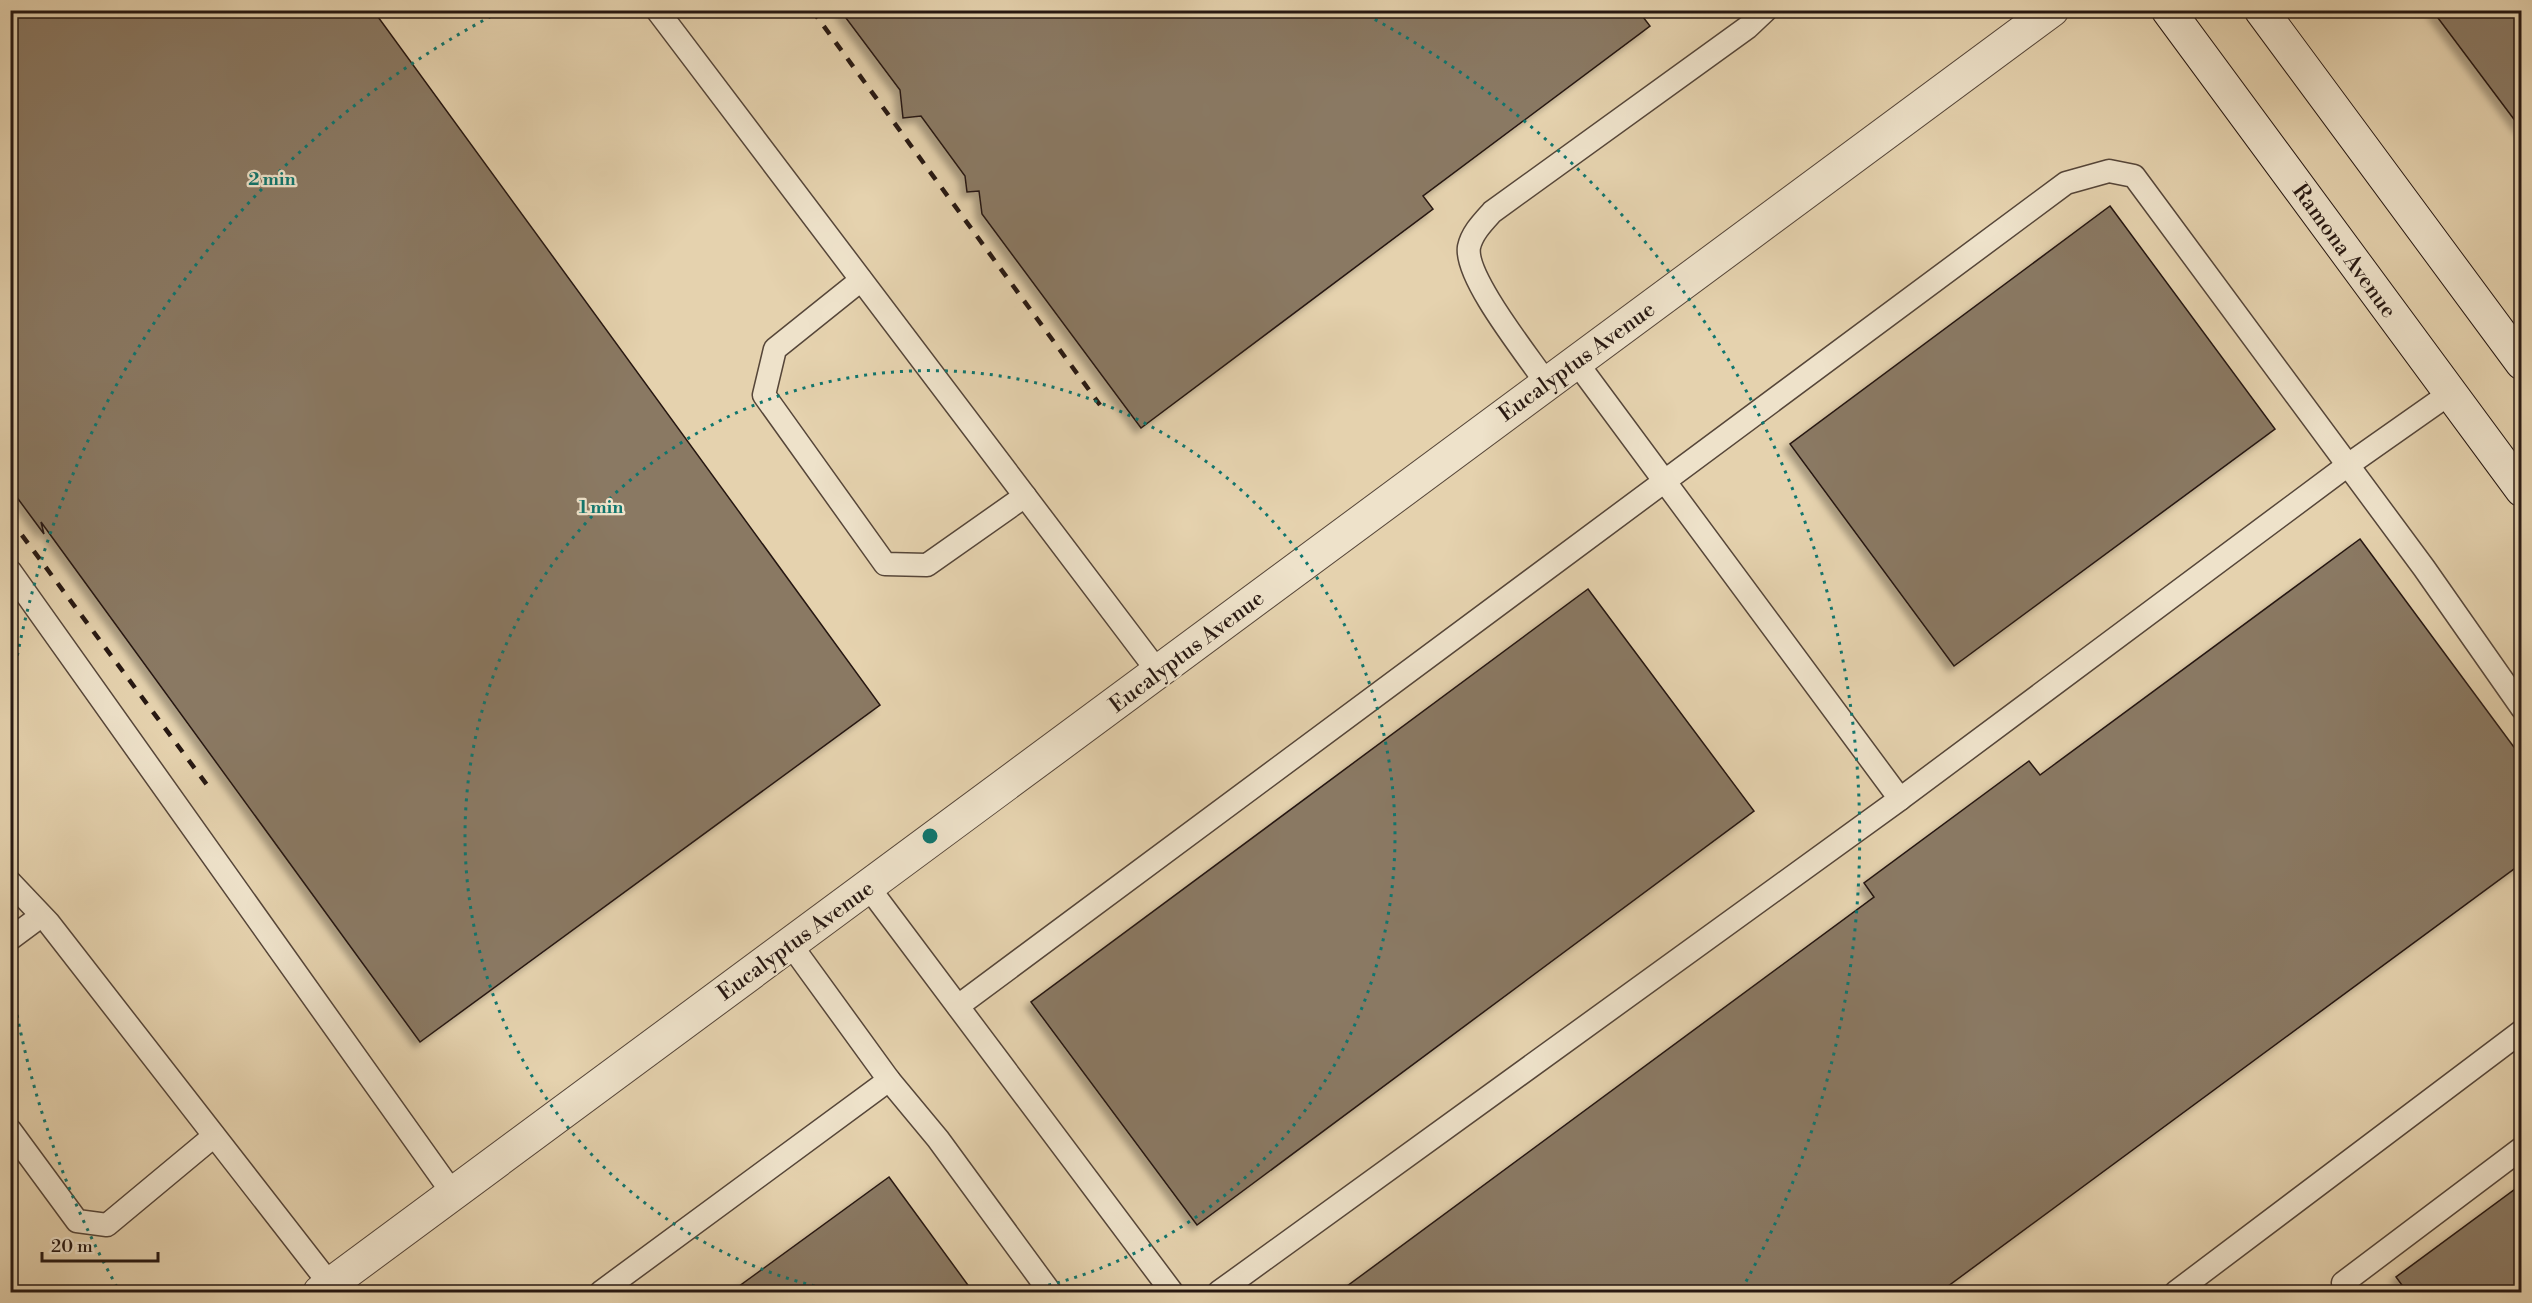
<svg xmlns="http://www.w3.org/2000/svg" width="2532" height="1303" font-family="'Libre Bodoni',serif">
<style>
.building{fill:#8a7963;stroke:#271812;stroke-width:1.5;filter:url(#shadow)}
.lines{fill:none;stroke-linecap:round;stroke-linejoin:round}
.service-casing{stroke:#564639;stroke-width:25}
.tertiary-casing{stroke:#564639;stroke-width:35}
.secondary-casing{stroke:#271812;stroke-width:35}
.service{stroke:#eee2ca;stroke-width:22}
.tertiary{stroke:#eee2ca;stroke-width:33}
.secondary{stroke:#eee2ca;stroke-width:33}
.rail{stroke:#271812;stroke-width:4.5;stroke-dasharray:10 10;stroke-linecap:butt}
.ring{fill:none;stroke:#0f766e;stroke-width:3;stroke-dasharray:3 6}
.labels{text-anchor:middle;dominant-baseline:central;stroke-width:4.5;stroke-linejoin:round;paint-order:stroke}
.street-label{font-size:22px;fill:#271812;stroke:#eee2ca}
.centre{fill:#0f766e;stroke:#eee2ca;stroke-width:3}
.ring-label{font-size:18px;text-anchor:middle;font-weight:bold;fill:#0f766e;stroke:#eee2ca;stroke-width:4.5;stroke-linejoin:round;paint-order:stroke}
</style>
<defs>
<filter id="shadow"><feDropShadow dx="-5.5" dy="5.5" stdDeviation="3" flood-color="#0004"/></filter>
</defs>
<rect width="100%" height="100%" fill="#e5d2ae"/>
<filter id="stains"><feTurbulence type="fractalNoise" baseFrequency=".00333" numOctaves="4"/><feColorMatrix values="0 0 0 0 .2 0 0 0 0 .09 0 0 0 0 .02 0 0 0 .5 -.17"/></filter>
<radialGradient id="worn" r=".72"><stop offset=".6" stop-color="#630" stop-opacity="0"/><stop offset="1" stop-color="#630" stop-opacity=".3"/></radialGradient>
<!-- building -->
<g class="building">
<path d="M10 10H373L880 705 420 1042 41 522 44 534 10 488Z"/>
<path d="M840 10H1643L1640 13 1650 26 1423 196 1433 209 1141 428 982 214 979 191 967 192 965 176 921 116 903 118 900 90Z"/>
<path d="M2432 10H2522V130Z"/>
<path d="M2110 206 2275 429 1954 666 1790 444Z"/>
<path d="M2360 539 2522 758V863L1940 1292H1339L1874 897 1864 883 2029 761 2040 775Z"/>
<path d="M1588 589 1754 811 1197 1225 1031 1002Z"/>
<path d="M889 1177 973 1292H731Z"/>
<path d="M2522 1184V1292H2407L2396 1277Z"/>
</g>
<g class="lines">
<!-- service casing -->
<g class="service-casing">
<g id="service">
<path d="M657 10 1159 673"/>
<path d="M861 280 775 349 764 395 885 564 927 565 1025 496"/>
<path d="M1577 363 1900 799 2348 465 2449 394"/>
<path d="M1547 384C1529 357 1464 277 1469 247 1472 233 1483 222 1492 212L1748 27 1766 10"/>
<path d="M10 571 454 1195"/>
<path d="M10 882 48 922 336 1292"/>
<path d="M869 888 1172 1292"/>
<path d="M10 939 41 916"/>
<path d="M958 1006 2066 183 2109 171 2134 176 2424 568 2522 708"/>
<path d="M889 1080 938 1139 1050 1292"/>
<path d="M10 1130 77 1221 107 1225 214 1136"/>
<path d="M601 1292 889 1080 791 945"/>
<path d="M1219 1292 1900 799"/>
<path d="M2176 1292 2522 1031"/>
<path d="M2350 1292 2343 1283 2522 1148"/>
</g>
</g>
<!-- tertiary casing -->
<g class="tertiary-casing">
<path id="tertiary" d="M320 1292 2052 10"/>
</g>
<!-- secondary casing -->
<g class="secondary-casing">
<g id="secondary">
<path d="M2168 10 2522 490"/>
<path d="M2261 10 2522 363"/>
</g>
</g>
<!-- service -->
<use href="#service" class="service"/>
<!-- tertiary -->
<use href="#tertiary" class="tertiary"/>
<!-- secondary -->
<use href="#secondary" class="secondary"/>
<!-- rail -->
<g class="rail">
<path d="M812 10 1100 405"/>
<path d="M10 519 210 789"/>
</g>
</g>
<!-- distance rings -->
<g class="ring">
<path d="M841 1292A465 465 0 1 1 1019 1292"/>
<path d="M117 1287A930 930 0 0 1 11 981M11 691A930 930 0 0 1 501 11M1359 11A930 930 0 0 1 1743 1287"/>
</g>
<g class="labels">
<!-- street labels -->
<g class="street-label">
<text transform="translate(2344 251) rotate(54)">Ramona Avenue</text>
<text transform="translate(1577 362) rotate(-36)">Eucalyptus Avenue</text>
<text transform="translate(1187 652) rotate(-37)">Eucalyptus Avenue</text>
<text transform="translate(796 941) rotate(-36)">Eucalyptus Avenue</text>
</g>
</g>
<circle cx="930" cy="836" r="9" class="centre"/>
<g class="ring-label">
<text x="272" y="185">2 min</text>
<text x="601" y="513">1 min</text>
</g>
<!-- margin -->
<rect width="2532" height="1303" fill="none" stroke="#e5d2ae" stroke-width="36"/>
<rect x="12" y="12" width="2508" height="1279" fill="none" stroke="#271812" stroke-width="3"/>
<rect x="18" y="18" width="2496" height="1267" fill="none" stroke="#271812" stroke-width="1.5"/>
<!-- scale -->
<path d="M42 1252v9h116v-9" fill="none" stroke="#271812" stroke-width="3"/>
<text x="51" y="1252" font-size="18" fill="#271812" stroke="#eee2ca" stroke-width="4.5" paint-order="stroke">20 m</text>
<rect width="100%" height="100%" filter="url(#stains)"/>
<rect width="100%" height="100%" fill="url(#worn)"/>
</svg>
